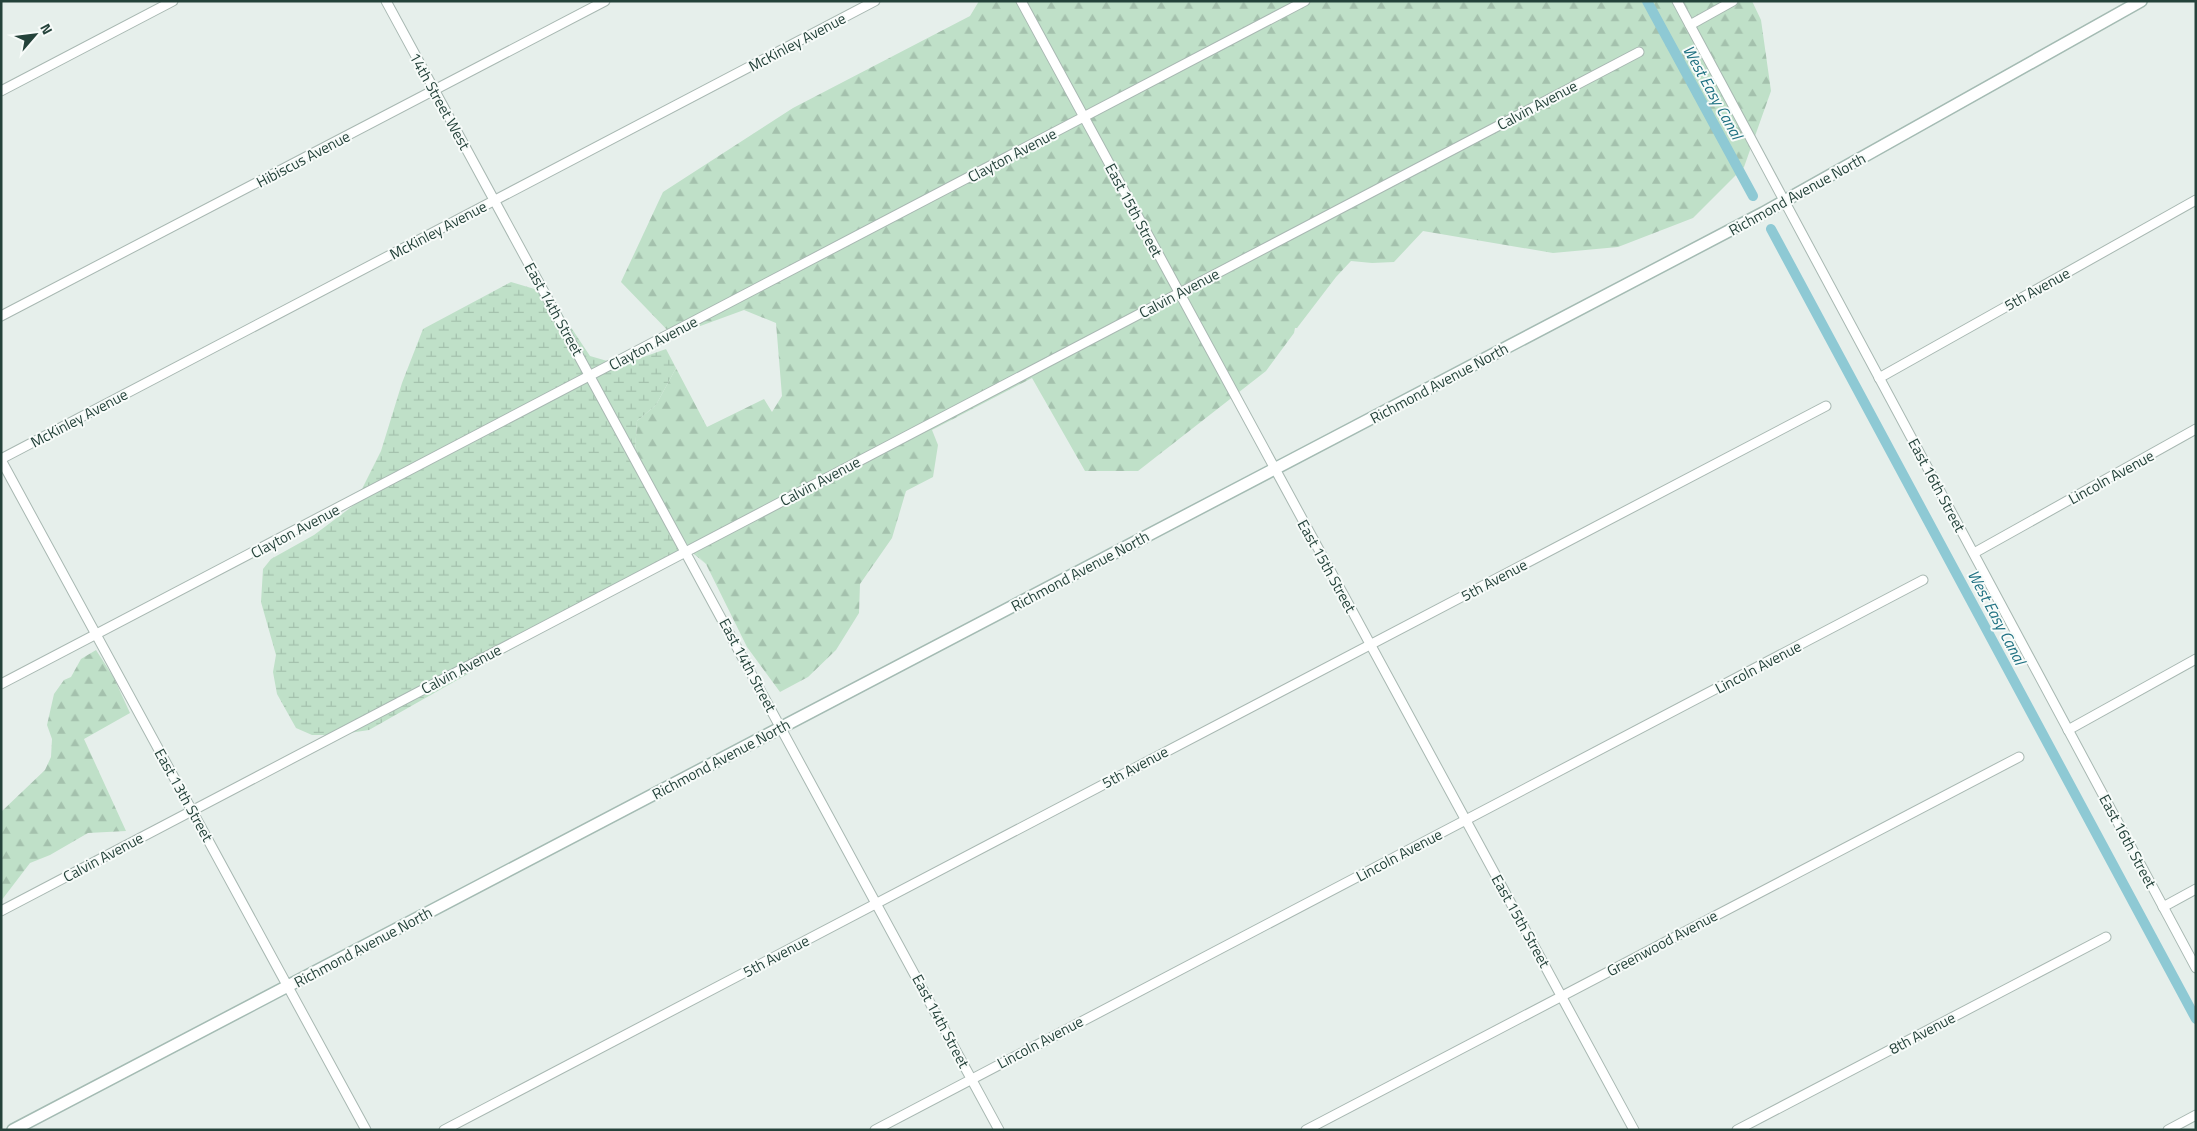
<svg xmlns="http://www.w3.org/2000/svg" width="2197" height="1131" font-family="'Titillium Web',sans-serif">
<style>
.forest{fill:url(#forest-firs)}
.wetland{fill:url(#wetland-marsh)}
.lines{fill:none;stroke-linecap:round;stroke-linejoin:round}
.canal{stroke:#8ec9d4;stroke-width:10}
.street-casing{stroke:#a8b8b2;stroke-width:11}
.secondary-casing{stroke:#a4bbb3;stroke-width:14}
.street{stroke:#fff;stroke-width:9}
.secondary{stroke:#fff;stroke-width:11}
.labels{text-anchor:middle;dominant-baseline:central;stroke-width:4;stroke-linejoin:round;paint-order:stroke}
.street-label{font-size:15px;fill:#24423a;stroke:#f7fbf9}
.water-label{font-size:16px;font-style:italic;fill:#1c6f80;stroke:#f7fbf9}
</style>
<defs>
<pattern id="forest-firs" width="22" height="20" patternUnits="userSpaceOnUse" patternTransform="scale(1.25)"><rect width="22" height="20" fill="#bfe0c8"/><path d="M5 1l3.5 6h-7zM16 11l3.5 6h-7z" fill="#a4c1ad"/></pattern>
<pattern id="wetland-marsh" width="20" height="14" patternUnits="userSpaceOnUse" patternTransform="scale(1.25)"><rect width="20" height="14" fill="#bfe0c8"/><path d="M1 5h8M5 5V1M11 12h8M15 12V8" fill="none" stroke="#a4c1ad"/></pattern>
</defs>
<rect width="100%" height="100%" fill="#e6efeb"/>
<!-- forest -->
<g class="forest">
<path d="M979 1H1752L1761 20 1771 91 1744 167 1693 218 1618 247 1553 253 1423 231 1394 262 1372 263 1351 261 1336 277 1297 328H1295L1294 333 1266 371 1138 471H1085L1032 378 932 430 938 445 933 477 906 491 892 538 860 584 859 613 836 650 808 677 780 692 747 647 706 564 671 527 634 468 637 421 656 405 676 368 707 427 764 399 772 412 782 396 776 323 744 310 673 336 621 282 663 192 793 108 970 16Z"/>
<path d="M96 650 114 678 130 713 84 739 126 831 88 833 50 855 30 863 1 901V812L45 770 51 757 52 739 47 725 54 694 64 680 71 677 81 659Z"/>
</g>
<!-- wetland -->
<path class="wetland" d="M511 282 548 293 590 356 621 365 666 349 676 368 656 405 637 421 634 468 671 527 706 564 688 549 369 730 336 735H312L296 728 277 694 273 672 276 655 261 602 263 569 271 559 314 535 354 505 381 451 402 383 423 329Z"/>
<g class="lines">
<!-- canal -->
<g class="canal">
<path d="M1647 1 1753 196"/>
<path d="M1771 229 2196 1019"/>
</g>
<!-- street casing -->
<g class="street-casing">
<g id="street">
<path d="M386 1 999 1130"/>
<path d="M1021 1 1634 1130"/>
<path d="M1677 1 2196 968"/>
<path d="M1690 25 1733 1"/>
<path d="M1 91 173 1"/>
<path d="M1 316 605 1"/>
<path d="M1879 378 2196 200"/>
<path d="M1 459 875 1"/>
<path d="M1 460 366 1130"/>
<path d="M1974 553 2196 429"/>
<path d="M1 684 1305 1"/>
<path d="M2068 730 2196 659"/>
<path d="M2163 907 2196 889"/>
<path d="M1 911 1639 52"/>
<path d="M444 1130 1826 406"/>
<path d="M875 1130 1923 580"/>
<path d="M1306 1130 2019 757"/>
<path d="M1737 1130 2106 937"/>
<path d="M2168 1130 2196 1115"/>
</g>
</g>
<!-- secondary casing -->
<g class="secondary-casing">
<path id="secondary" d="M13 1130 1763 213 2141 1"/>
</g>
<!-- street -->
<use href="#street" class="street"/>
<!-- secondary -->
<use href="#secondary" class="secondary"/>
</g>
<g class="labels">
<!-- street labels -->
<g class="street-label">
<text transform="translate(797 42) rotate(-28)">McKinley Avenue</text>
<text transform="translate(440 101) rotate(61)">14th Street West</text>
<text transform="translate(1537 105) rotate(-28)">Calvin Avenue</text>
<text transform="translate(1012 155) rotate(-28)">Clayton Avenue</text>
<text transform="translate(303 159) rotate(-28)">Hibiscus Avenue</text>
<text transform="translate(1797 194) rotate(-29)">Richmond Avenue North</text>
<text transform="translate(1134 210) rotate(62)">East 15th Street</text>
<text transform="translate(438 230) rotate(-28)">McKinley Avenue</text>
<text transform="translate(2037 289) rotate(-29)">5th Avenue</text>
<text transform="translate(1179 293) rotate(-28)">Calvin Avenue</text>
<text transform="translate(554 309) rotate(61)">East 14th Street</text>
<text transform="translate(653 343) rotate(-28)">Clayton Avenue</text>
<text transform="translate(1439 383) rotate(-28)">Richmond Avenue North</text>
<text transform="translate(79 418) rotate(-28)">McKinley Avenue</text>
<text transform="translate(2111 477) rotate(-29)">Lincoln Avenue</text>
<text transform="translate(820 481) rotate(-28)">Calvin Avenue</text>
<text transform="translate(1937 485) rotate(62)">East 16th Street</text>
<text transform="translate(295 531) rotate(-28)">Clayton Avenue</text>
<text transform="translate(1327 566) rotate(61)">East 15th Street</text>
<text transform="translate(1080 571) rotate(-28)">Richmond Avenue North</text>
<text transform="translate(1494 580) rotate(-28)">5th Avenue</text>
<text transform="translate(748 665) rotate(62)">East 14th Street</text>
<text transform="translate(1758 667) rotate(-28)">Lincoln Avenue</text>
<text transform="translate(461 669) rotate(-28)">Calvin Avenue</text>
<text transform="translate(721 759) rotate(-28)">Richmond Avenue North</text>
<text transform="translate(1135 767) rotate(-28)">5th Avenue</text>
<text transform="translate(184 795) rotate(61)">East 13th Street</text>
<text transform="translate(2128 841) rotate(62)">East 16th Street</text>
<text transform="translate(1399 855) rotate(-28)">Lincoln Avenue</text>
<text transform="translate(103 857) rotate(-28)">Calvin Avenue</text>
<text transform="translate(1521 921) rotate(61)">East 15th Street</text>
<text transform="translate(1662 943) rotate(-28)">Greenwood Avenue</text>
<text transform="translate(363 947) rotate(-28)">Richmond Avenue North</text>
<text transform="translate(776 956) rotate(-28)">5th Avenue</text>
<text transform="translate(941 1021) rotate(62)">East 14th Street</text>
<text transform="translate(1922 1033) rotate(-28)">8th Avenue</text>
<text transform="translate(1040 1042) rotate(-28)">Lincoln Avenue</text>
</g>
<!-- water labels -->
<g class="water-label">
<text transform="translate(1713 92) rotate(61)">West Easy Canal</text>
<text transform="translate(1997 617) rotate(62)">West Easy Canal</text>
</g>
</g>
<!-- border -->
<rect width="2197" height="1131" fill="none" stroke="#24423a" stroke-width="5"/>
<!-- north arrow -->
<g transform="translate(35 35) rotate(62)" stroke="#f7fbf9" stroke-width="4" paint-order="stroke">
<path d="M0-4L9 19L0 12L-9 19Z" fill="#24423a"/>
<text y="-8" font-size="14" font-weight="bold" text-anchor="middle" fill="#24423a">N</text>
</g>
</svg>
